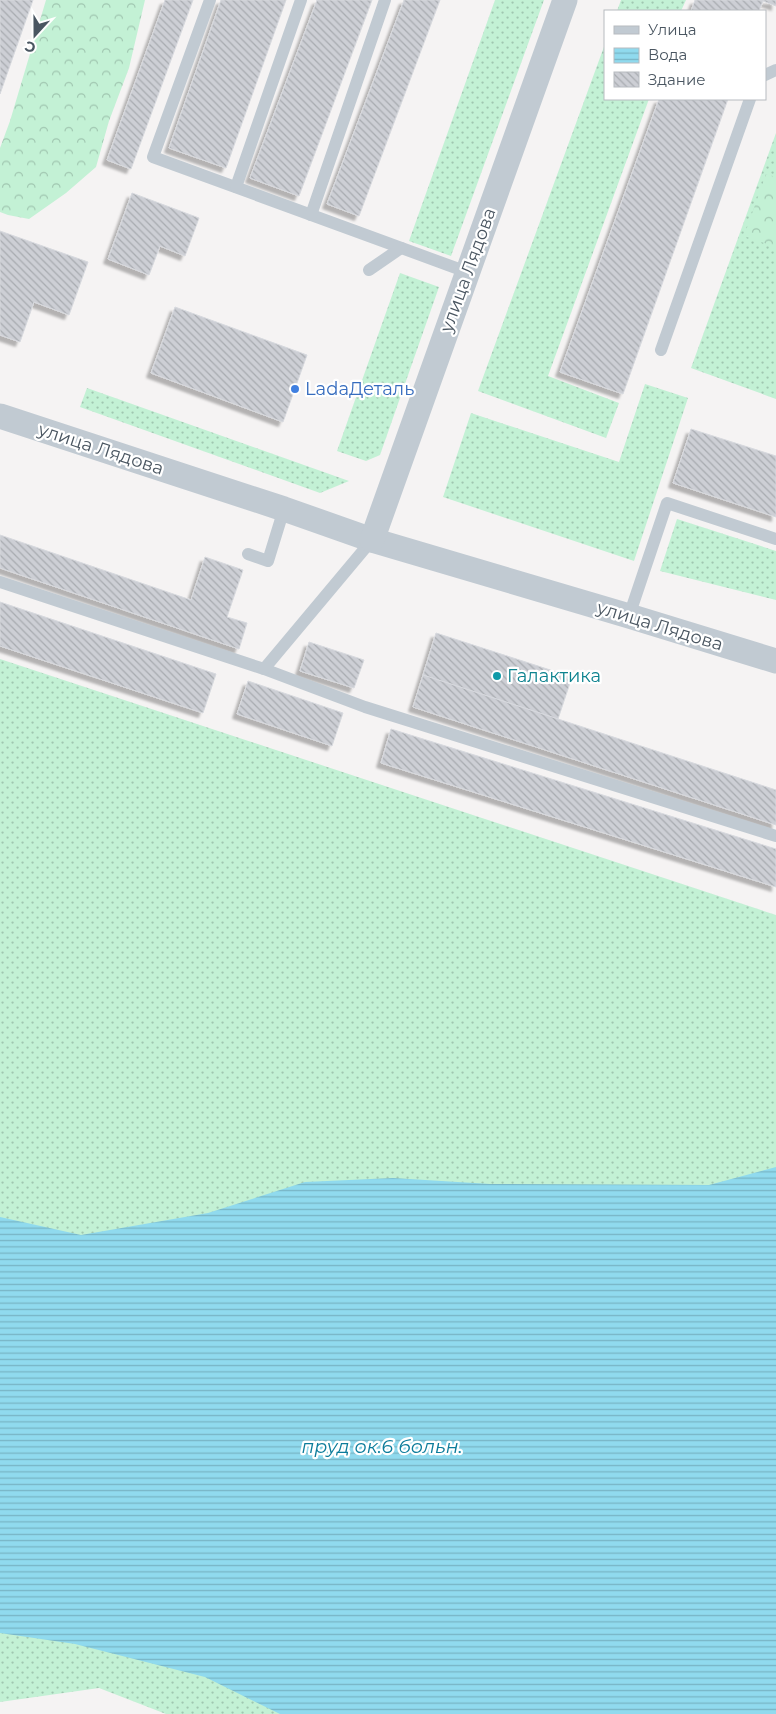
<svg xmlns="http://www.w3.org/2000/svg" width="776" height="1714" font-family="Montserrat,sans-serif">
<style>
.grass{fill:url(#grass-dots)}
.forest{fill:url(#forest-crowns)}
.water{fill:url(#water-rules)}
.building{fill:url(#building-back-hatch);stroke:#d7d9de;filter:url(#shadow)}
.lines{fill:none;stroke-linecap:round;stroke-linejoin:round}
.lane{stroke:#c1cad2;stroke-width:12}
.street{stroke:#c1cad2;stroke-width:25}
.shop-dot{fill:#3f7fe0;stroke:#fff;stroke-width:2}
.culture-dot{fill:#0f9aa8;stroke:#fff;stroke-width:2}
.labels{text-anchor:middle;dominant-baseline:central;stroke-width:4.5;stroke-linejoin:round;paint-order:stroke}
.street-label{font-size:18px;fill:#4a5661;stroke:#fff}
.shop-label{font-size:18px;fill:#366cbe;stroke:#fff;text-anchor:start}
.culture-label{font-size:18px;fill:#0d838f;stroke:#fff;text-anchor:start}
.water-label{font-size:19px;font-style:italic;fill:#0c7c9b;stroke:#fff}
</style>
<defs>
<pattern id="grass-dots" width="8" height="8" patternUnits="userSpaceOnUse" patternTransform="scale(1.25)"><rect width="8" height="8" fill="#c3f1d5"/><path d="M2 2h.1M6 6h.1" fill="none" stroke="#a0c6b0" stroke-width="1.8" stroke-linecap="round"/></pattern>
<pattern id="forest-crowns" width="20" height="18" patternUnits="userSpaceOnUse" patternTransform="scale(1.25)"><rect width="20" height="18" fill="#c3f1d5"/><path d="M2 6a3 3 0 1 1 6 0M12 15a3 3 0 1 1 6 0" fill="none" stroke="#a0c6b0"/></pattern>
<pattern id="water-rules" width="6" height="5" patternUnits="userSpaceOnUse" patternTransform="scale(1.25)"><rect width="6" height="5" fill="#90daee"/><path d="M0 2.5h6" fill="none" stroke="#78b4c4"/></pattern>
<pattern id="building-back-hatch" width="6" height="6" patternUnits="userSpaceOnUse" patternTransform="scale(1.25)"><rect width="6" height="6" fill="#cdcfd5"/><path d="M-1 5l2 2M0 0l6 6M5-1l2 2" fill="none" stroke="#a8abb0"/></pattern>
<filter id="shadow"><feDropShadow dx="-4.5" dy="4.5" stdDeviation="1" flood-color="#0004"/></filter>
</defs>
<rect width="100%" height="100%" fill="#f5f3f3"/>
<!-- grass -->
<g class="grass">
<path d="M495 0H544L451 256 409 241Z"/>
<path d="M621 0H686L681 11H617Z"/>
<path d="M605 44V99H649L548 376 619 403 606 438 478 391Z"/>
<path d="M776 133V399L691 368Z"/>
<path d="M400 273 439 287 380 455 366 461 337 451Z"/>
<path d="M645 384 688 398 634 561 443 497 471 413 619 462Z"/>
<path d="M87 388 349 481 320 493 80 407Z"/>
<path d="M677 519 776 551V600L660 571Z"/>
<path d="M0 659 776 915V1714H166L99 1688 0 1702Z"/>
</g>
<!-- forest -->
<g class="forest">
<path d="M46 0H145L129 68 109 121 96 167 66 193 29 219 8 215 0 212V148L10 121Z"/>
<path d="M766 174 776 177V247L744 236Z"/>
</g>
<!-- water -->
<path class="water" d="M776 1167V1714H280L205 1677 75 1644 0 1633V1217L81 1235 208 1213 305 1182 393 1178 490 1184 709 1185Z"/>
<!-- building -->
<g class="building">
<path d="M0 0H33L0 94Z"/>
<path d="M165 0H193L131 169 107 160Z"/>
<path d="M221 0H286L226 168 169 148Z"/>
<path d="M317 0H372L299 196 250 178Z"/>
<path d="M404 0H440L359 216 327 204Z"/>
<path d="M695 0H776V6L763 1 759 11H691Z"/>
<path d="M659 99H728L623 394 560 372Z"/>
<path d="M132 193 199 218 185 256 160 246 149 275 108 259Z"/>
<path d="M0 231 88 262 69 315 34 302 20 342 0 335Z"/>
<path d="M175 307 307 355 283 422 151 373Z"/>
<path d="M691 429 776 456V517L673 483Z"/>
<path d="M0 535 191 600 205 557 243 570 227 617 247 623 239 649 0 568Z"/>
<path d="M0 602 216 674 203 713 0 646Z"/>
<path d="M436 633 572 677 558 719 423 675Z"/>
<path d="M309 642 364 660 354 688 300 671Z"/>
<path d="M423 675 776 790V825L413 707Z"/>
<path d="M248 681 343 713 332 746 237 714Z"/>
<path d="M391 729 776 849V887L381 763Z"/>
</g>
<g class="lines">
<!-- lane -->
<g class="lane">
<path d="M210 0 153 157 467 272"/>
<path d="M765 75 776 70"/>
<path d="M236 187 301 0"/>
<path d="M311 215 385 0"/>
<path d="M369 270 401 248"/>
<path d="M661 350 750 99"/>
<path d="M248 554 268 561 284 509"/>
<path d="M0 582 264 669 365 707 776 836"/>
<path d="M629 616 667 503 776 539"/>
<path d="M264 669 372 540"/>
</g>
<!-- street -->
<g class="street">
<path d="M0 416 284 509 372 540 629 616 776 661"/>
<path d="M372 540 565 0"/>
</g>
</g>
<!-- markers -->
<circle class="shop-dot" cx="295" cy="389" r="5"/>
<circle class="culture-dot" cx="497" cy="676" r="5"/>
<g class="labels">
<!-- street labels -->
<g class="street-label">
<text transform="translate(468 270) rotate(-70)">улица Лядова</text>
<text transform="translate(101 449) rotate(18)">улица Лядова</text>
<text transform="translate(660 626) rotate(17)">улица Лядова</text>
</g>
<!-- shop labels -->
<g class="shop-label">
<text x="305" y="389">LadaДеталь</text>
</g>
<!-- culture labels -->
<g class="culture-label">
<text x="507" y="676">Галактика</text>
</g>
<!-- water labels -->
<g class="water-label">
<text x="382" y="1446">пруд ок.6 больн.</text>
</g>
</g>
<!-- legend -->
<rect x="604" y="10" width="162" height="90" fill="#ffffff" stroke="#b7bbc0"/>
<rect x="614" y="26" width="25" height="8" fill="#c1cad2" stroke="#b7bbc0"/>
<text x="648" y="35" font-size="15" fill="#4a5661">Улица</text>
<rect x="614" y="48" width="25" height="15" fill="url(#water-rules)" stroke="#b7bbc0"/>
<text x="648" y="60" font-size="15" fill="#4a5661">Вода</text>
<rect x="614" y="72" width="25" height="15" fill="url(#building-back-hatch)" stroke="#b7bbc0"/>
<text x="648" y="85" font-size="15" fill="#4a5661">Здание</text>
<!-- north arrow -->
<g transform="translate(35 35) rotate(201)" stroke="#ffffff" stroke-width="4" paint-order="stroke">
<path d="M0-4L9 19L0 12L-9 19Z" fill="#4a5661"/>
<text y="-8" font-size="14" font-weight="bold" text-anchor="middle" fill="#4a5661">С</text>
</g>
</svg>
